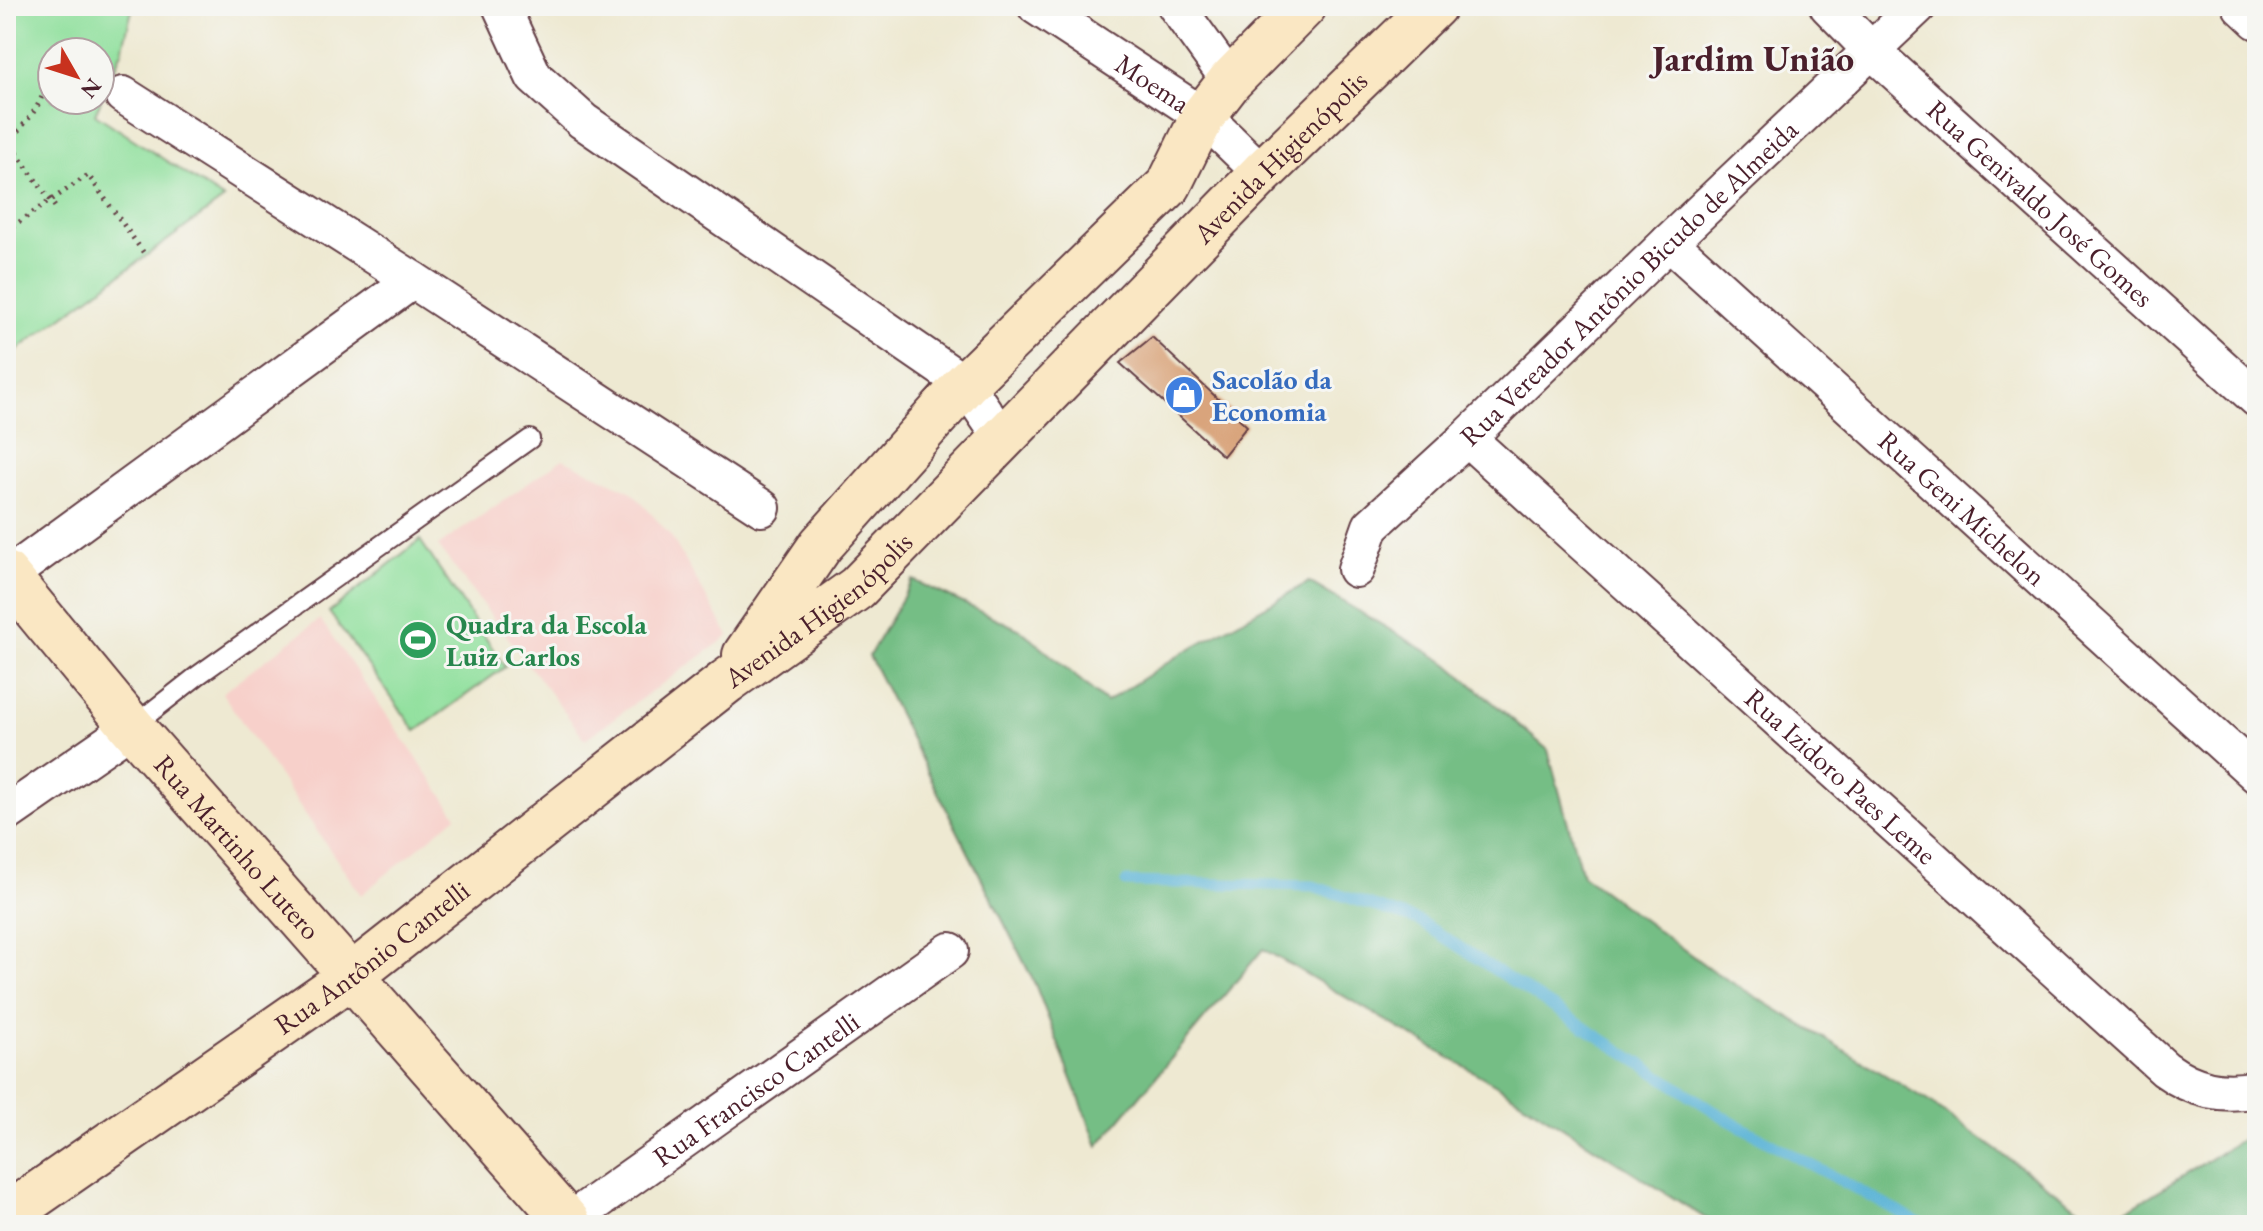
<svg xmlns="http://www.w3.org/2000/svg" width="2263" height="1231" font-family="'EB Garamond',serif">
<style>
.built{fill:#f7d0ca}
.green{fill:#91e09e;stroke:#6e8064;stroke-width:2;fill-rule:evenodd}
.forest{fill:#74be85;stroke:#5f6e58;stroke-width:2}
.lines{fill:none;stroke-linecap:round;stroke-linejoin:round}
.stream{stroke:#58b2d6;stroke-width:11}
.building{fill:#d9a47b}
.lane-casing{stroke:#633d44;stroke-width:22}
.street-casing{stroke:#633d44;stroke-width:40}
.secondary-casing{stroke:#633d44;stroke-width:48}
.path{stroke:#633d44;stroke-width:5;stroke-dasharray:2 6;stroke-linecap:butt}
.lane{stroke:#fff;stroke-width:18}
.street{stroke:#fff;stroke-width:36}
.secondary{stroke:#fae7c3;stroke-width:44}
.labels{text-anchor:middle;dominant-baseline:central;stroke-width:6;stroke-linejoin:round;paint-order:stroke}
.street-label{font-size:28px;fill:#4a1f2b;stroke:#f6f6f2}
.shop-label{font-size:28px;font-weight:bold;fill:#366cbe;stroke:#f6f6f2;text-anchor:start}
.leisure-label{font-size:28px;font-weight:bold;fill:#27864d;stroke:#f6f6f2;text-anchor:start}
.district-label{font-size:36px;font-weight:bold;fill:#4a1f2b;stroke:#f6f6f2}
</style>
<rect width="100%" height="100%" fill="#f6f6f2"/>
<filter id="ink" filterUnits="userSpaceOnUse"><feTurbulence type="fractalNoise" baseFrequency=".0125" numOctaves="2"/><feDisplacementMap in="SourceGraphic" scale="16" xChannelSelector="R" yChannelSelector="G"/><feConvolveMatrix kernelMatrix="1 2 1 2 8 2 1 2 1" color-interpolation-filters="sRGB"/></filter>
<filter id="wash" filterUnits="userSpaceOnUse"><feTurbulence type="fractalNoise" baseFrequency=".006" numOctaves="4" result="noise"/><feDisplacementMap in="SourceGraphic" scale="32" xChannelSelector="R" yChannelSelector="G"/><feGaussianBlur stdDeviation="1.8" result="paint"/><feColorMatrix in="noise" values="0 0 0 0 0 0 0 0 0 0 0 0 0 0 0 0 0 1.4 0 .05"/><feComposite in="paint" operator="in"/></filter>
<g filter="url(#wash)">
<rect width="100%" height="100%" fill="#eee9d2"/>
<!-- built -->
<g class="built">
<path d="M563 459 632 492 671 536 729 636 585 739 438 546Z"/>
<path d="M320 619 457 816 361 895 222 693Z"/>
</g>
<!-- green -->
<g class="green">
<path d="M6 6H133L122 51 95 114 224 199 6 358ZM52 52H100V100H52Z"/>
<path d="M420 540 505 667 416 731 329 612Z"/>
</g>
<!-- forest -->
<g class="forest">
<path d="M913 580 1021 630 1106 702 1184 652 1309 582 1448 664 1548 750 1582 875 1713 971 1928 1101 2102 1225H1716L1498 1086 1263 949 1098 1146 1035 984 869 656Z"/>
<path d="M2257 1130V1225H2103Z"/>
</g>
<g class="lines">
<!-- stream -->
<path class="stream" d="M1126 882 1313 886 1419 921 1730 1121 1923 1225"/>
</g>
<g id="blocks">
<!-- building -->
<path class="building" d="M1152 337 1247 426 1223 456 1120 363Z"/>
</g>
</g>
<g filter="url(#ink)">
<use href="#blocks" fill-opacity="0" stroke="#633d44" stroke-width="2"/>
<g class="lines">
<!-- lane casing -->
<g class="lane-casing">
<path id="lane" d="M132 727 197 676 530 439"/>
</g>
<!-- street casing -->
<g class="street-casing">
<g id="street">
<path d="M501 6 534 77 583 121 965 384 1003 440"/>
<path id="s1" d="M1036 6 1203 116 1262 173"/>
<path d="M1176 6 1230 81"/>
<path id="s2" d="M1828 6 1871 50 2257 399"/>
<path d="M2241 6 2257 21"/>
<path d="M123 95 413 280 762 508"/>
<path id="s3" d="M1669 242 2257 775"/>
<path id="s4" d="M1467 438 2165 1069C2194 1090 2222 1096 2257 1089"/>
<path id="s5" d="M1356 569 1371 526 1467 438 1669 242 1918 6"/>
<path d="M8 576 413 280"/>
<path d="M6 814 132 727"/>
<path id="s6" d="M570 1225 568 1222 950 951"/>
</g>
</g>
<!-- secondary casing -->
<g class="secondary-casing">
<g id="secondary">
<path id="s7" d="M6 574 132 727 568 1222 563 1225"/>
<path d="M745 655 821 545 965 384 1169 185 1203 116 1230 81 1304 6"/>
<path id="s8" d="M6 1216 350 977 727 681 857 588 1262 173 1434 6"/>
</g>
</g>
<!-- path -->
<g class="path">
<path d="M6 32 15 6"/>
<path d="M7 140 58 211"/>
<path d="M6 142C36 115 50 94 49 52L96 44"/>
<path d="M6 231 88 175 146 256"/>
</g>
<!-- lane -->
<use href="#lane" class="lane"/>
<!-- street -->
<use href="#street" class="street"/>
<!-- secondary -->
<use href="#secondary" class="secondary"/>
</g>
</g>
<!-- icons -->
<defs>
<g id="shop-disc" transform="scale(2)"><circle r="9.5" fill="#3f7fe0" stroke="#f6f6f2"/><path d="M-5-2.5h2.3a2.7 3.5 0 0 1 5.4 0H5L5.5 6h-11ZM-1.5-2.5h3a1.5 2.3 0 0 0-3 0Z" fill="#fff"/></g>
<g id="stadium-disc" transform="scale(2)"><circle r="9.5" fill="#2e9e5b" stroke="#f6f6f2"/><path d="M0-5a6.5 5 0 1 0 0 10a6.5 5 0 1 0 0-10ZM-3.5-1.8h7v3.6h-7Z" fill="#fff"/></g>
</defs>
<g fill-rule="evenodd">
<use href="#shop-disc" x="1184" y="395"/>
<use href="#stadium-disc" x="418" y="640"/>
</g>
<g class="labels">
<!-- street labels -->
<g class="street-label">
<text stroke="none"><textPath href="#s1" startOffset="140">Moema</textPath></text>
<text stroke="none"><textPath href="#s8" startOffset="1662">Avenida Higienópolis</textPath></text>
<text stroke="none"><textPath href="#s2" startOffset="290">Rua Genivaldo José Gomes</textPath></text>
<text stroke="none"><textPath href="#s5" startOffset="400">Rua Vereador Antônio Bicudo de Almeida</textPath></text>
<text stroke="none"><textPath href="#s3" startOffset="396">Rua Geni Michelon</textPath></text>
<text stroke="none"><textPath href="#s8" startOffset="1014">Avenida Higienópolis</textPath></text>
<text stroke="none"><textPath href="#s4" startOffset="504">Rua Izidoro Paes Leme</textPath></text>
<text stroke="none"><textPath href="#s7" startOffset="358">Rua Martinho Lutero</textPath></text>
<text stroke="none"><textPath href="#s8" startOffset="448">Rua Antônio Cantelli</textPath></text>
<text stroke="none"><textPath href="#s6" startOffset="234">Rua Francisco Cantelli</textPath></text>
</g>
<!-- shop labels -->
<g class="shop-label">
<text x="1212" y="379">Sacolão da<tspan x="1212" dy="32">Economia</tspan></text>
</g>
<!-- leisure labels -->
<g class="leisure-label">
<text x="446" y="624">Quadra da Escola<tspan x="446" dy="32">Luiz Carlos</tspan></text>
</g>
<!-- district labels -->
<g class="district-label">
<text x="1753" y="58">Jardim União</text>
</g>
</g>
<!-- margin -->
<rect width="2263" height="1231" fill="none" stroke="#f6f6f2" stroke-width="32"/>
<!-- north arrow -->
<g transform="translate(76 76) rotate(129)"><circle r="38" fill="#f6f6f2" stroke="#b1a0a2" stroke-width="2"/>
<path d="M0-6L14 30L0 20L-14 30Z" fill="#c8321e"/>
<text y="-12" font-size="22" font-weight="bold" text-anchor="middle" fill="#4a1f2b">N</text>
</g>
</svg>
